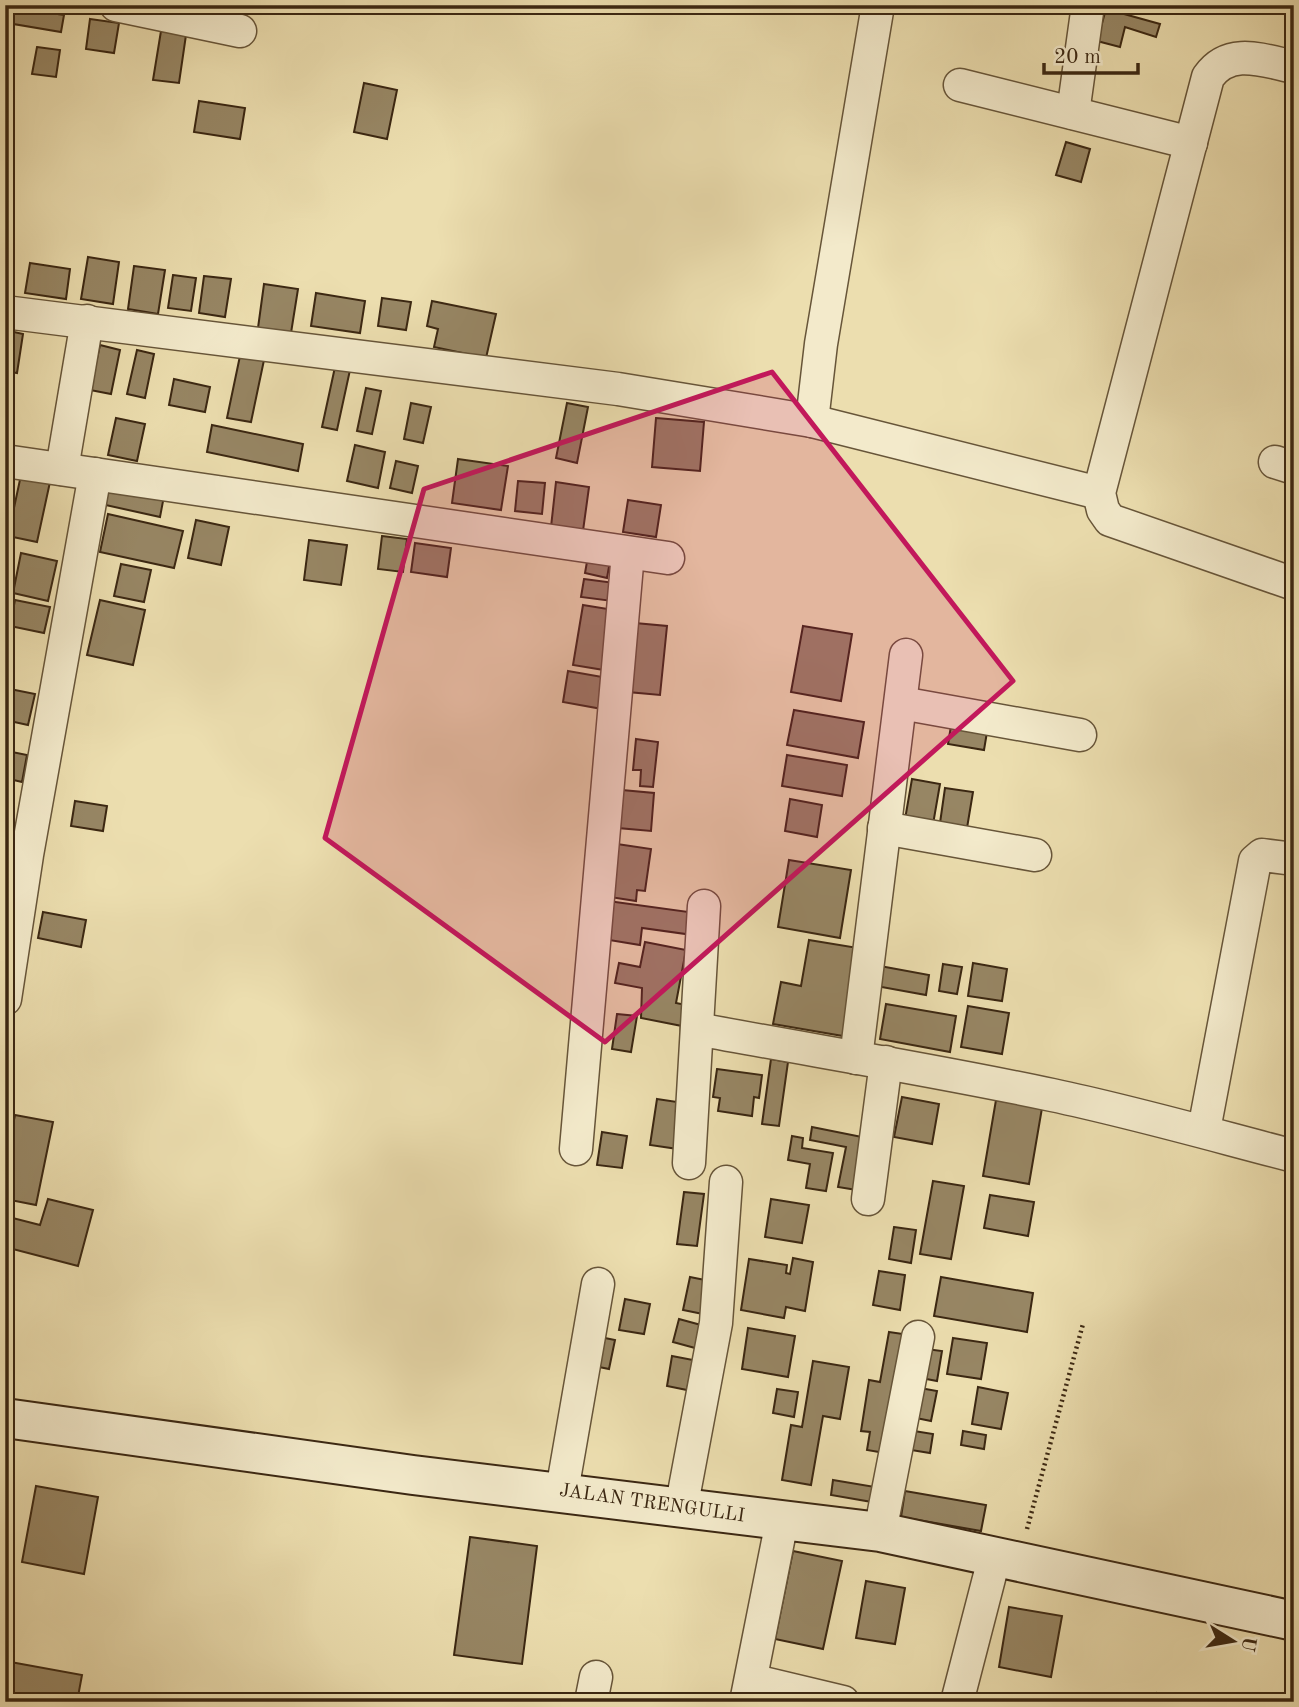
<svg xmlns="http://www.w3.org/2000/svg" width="1299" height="1707" font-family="'Old Standard TT',serif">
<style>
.building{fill:#978664;stroke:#3b2712;stroke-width:2}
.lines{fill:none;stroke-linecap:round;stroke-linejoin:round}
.minor-casing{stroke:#675539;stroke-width:35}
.secondary-casing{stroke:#3b2712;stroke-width:42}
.path{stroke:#3b2712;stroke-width:4.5;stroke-dasharray:2 3.5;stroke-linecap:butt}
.minor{stroke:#f3eacb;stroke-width:32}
.secondary{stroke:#f3eacb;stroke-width:38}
.marked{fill:#c2185b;fill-opacity:0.2;stroke:#c2185b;stroke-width:5;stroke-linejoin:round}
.labels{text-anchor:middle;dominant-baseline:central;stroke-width:5;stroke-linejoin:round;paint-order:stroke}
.street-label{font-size:19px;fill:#3b2712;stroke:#f3eacb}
</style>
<rect width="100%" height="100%" fill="#ecdeaf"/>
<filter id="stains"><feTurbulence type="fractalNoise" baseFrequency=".00286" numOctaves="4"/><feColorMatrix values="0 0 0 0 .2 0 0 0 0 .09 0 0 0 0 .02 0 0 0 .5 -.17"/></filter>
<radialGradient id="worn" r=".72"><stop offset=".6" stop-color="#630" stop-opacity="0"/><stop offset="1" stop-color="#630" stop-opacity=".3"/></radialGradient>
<!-- building -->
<g class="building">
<path d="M5 6 64 15 61 32 13 24 5 62Z"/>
<path d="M1106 9 1160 24 1156 37 1125 27 1120 47 1097 41Z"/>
<path d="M90 19 119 23 114 53 86 49Z"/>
<path d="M161 31 186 35 179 83 153 80Z"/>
<path d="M37 47 60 50 56 77 32 74Z"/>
<path d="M364 83 397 90 387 139 354 132Z"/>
<path d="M199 101 245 108 240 139 194 132Z"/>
<path d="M1066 142 1090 149 1081 182 1056 175Z"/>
<path d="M88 257 119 262 113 304 81 299Z"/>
<path d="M30 263 70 269 66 299 25 293Z"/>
<path d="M134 266 165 270 158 314 128 309Z"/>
<path d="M173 275 196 278 191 311 168 308Z"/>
<path d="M204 276 231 279 225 317 199 313Z"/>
<path d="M264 284 298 289 291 333 258 328Z"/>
<path d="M316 293 365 301 360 333 311 326Z"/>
<path d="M382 298 411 302 406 330 378 326Z"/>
<path d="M432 301 496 314 486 358 434 347 438 329 427 326Z"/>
<path d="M5 330 23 334 17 373 5 371Z"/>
<path d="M100 345 120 350 111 394 90 390Z"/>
<path d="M137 350 154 354 145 398 127 394Z"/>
<path d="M240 356 264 360 251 422 227 418Z"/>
<path d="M335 367 350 370 337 430 322 427Z"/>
<path d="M174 379 210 387 205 412 169 405Z"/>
<path d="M366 388 381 391 372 434 357 431Z"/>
<path d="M411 403 431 407 423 443 404 439Z"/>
<path d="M567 403 588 407 577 463 556 458Z"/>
<path d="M116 418 145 424 137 461 108 455Z"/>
<path d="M656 418 704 422 700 471 652 467Z"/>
<path d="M212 425 303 444 298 471 207 452Z"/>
<path d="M355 445 385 452 378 488 347 481Z"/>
<path d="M458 459 508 466 501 510 452 503Z"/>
<path d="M396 461 418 466 412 493 390 488Z"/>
<path d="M21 475 50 482 37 542 8 536Z"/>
<path d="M518 481 545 483 542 514 515 511Z"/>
<path d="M556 482 589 487 583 531 551 527Z"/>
<path d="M105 483 164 496 160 517 101 504Z"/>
<path d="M628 500 661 505 656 537 623 532Z"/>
<path d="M108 514 183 531 174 568 100 552Z"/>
<path d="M196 520 229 527 221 565 188 558Z"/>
<path d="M382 536 407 539 403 572 378 569Z"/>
<path d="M309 540 347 545 341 585 304 580Z"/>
<path d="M415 543 451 548 447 577 411 572Z"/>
<path d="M21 553 57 561 48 601 13 593Z"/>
<path d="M588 556 610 561 607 578 585 573Z"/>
<path d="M121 564 151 570 144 602 114 596Z"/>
<path d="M584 579 615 583 612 601 581 597Z"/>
<path d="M15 600 50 607 44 633 10 626Z"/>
<path d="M100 600 145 610 133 665 87 655Z"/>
<path d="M583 605 614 610 604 670 573 665Z"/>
<path d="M635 623 667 626 660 695 628 692Z"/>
<path d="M803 626 852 634 841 701 791 692Z"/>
<path d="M568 671 608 678 602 709 563 702Z"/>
<path d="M5 688 35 694 28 725 5 720Z"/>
<path d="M794 710 864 722 858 758 787 745Z"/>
<path d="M952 720 988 726 984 750 948 744Z"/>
<path d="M5 731 12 733 7 751 27 755 22 782 5 778Z"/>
<path d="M636 739 658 742 653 787 640 786 641 770H633Z"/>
<path d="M787 755 847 765 842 796 782 786Z"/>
<path d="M912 779 940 784 932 830 904 825Z"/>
<path d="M945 788 973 792 967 828 940 823Z"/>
<path d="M622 790 654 793 651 831 618 828Z"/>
<path d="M790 799 822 805 817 837 785 831Z"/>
<path d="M75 801 107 806 103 831 71 826Z"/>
<path d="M5 806 11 807 5 837Z"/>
<path d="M617 844 651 849 645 891 637 890 636 901 610 897Z"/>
<path d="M789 860 851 870 840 938 778 927Z"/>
<path d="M608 901 696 913 693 935 642 928 640 945 603 939Z"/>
<path d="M43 912 86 920 81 947 38 938Z"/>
<path d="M809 940 858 948 843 1036 773 1024 781 982 801 986Z"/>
<path d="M645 942 686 950 676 1003 686 1005 682 1026 641 1018 642 988 615 983 619 963 640 967Z"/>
<path d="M973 963 1007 969 1002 1001 968 996Z"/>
<path d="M943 964 962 967 957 994 939 991Z"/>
<path d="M880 966 929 975 926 995 876 986Z"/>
<path d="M886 1004 956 1016 950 1052 880 1039Z"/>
<path d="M968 1006 1009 1013 1002 1054 961 1047Z"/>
<path d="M617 1014 637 1016 631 1052 612 1049Z"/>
<path d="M771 1059 788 1062 779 1126 762 1124Z"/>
<path d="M717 1069 762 1075 759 1098 754 1097 752 1116 718 1111 720 1098 713 1097Z"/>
<path d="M902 1097 939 1104 932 1144 894 1137Z"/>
<path d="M657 1099 684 1103 678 1149 650 1145Z"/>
<path d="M996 1100 1042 1108 1029 1184 983 1176Z"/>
<path d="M15 1115 53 1122 36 1205 5 1199V1163Z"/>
<path d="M812 1127 867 1138 857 1190 838 1187 846 1147 810 1140Z"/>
<path d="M602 1132 627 1136 622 1168 597 1165Z"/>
<path d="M792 1136 803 1138 802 1148 833 1153 826 1191 806 1188 810 1164 788 1160Z"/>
<path d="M933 1181 964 1186 951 1259 920 1254Z"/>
<path d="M684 1192 704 1194 697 1246 677 1244Z"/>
<path d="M990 1195 1034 1202 1028 1236 984 1228Z"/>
<path d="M48 1199 93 1210 78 1266 5 1247V1216L40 1225Z"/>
<path d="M771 1199 809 1205 802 1243 765 1237Z"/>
<path d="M894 1227 916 1230 911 1263 889 1259Z"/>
<path d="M793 1258 813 1262 805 1311 786 1307 784 1318 741 1310 749 1259 787 1265 786 1273 790 1274Z"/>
<path d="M879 1271 905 1275 900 1310 873 1305Z"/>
<path d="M690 1277 710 1281 703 1314 683 1310Z"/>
<path d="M941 1277 1033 1293 1027 1332 934 1316Z"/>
<path d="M625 1299 650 1304 644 1334 619 1330Z"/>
<path d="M679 1319 701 1325 695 1348 673 1342Z"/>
<path d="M748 1328 795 1336 788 1377 742 1369Z"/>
<path d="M889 1332 910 1335 891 1454 867 1450 870 1432 861 1431 869 1380 880 1382Z"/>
<path d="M600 1337 615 1340 609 1369 594 1366Z"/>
<path d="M953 1338 987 1343 981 1379 947 1374Z"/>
<path d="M926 1349 942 1351 937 1381 921 1378Z"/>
<path d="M672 1356 693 1360 687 1390 667 1386Z"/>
<path d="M813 1361 849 1367 840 1419 823 1416 811 1485 782 1480 791 1425 802 1427Z"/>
<path d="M978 1387 1008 1393 1001 1429 972 1424Z"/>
<path d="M920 1388 937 1391 931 1421 916 1418Z"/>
<path d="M777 1389 798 1392 794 1417 773 1413Z"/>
<path d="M914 1431 933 1434 930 1453 911 1450Z"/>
<path d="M963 1431 986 1435 984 1449 961 1445Z"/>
<path d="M833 1480 875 1487 872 1502 831 1495Z"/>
<path d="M36 1486 98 1497 84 1574 22 1562Z"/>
<path d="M905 1491 986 1505 981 1531 901 1517Z"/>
<path d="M470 1537 537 1546 522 1664 454 1655Z"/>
<path d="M793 1551 842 1561 823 1649 775 1639Z"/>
<path d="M866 1581 905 1588 895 1644 856 1638Z"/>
<path d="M1009 1607 1062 1616 1051 1677 999 1667Z"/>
<path d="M5 1661 82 1675 77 1702H5Z"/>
<path d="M1157 1693 1202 1702H1155Z"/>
</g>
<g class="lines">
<!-- minor casing -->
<g class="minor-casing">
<g id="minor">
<path d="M116 5 240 31"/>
<path d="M1294 67C1262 60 1229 47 1208 77L1099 493 1103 510 1110 520 1294 584"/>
<path d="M960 85 1191 143"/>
<path d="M1073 113 1088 5"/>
<path d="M5 312 618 389 812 421 1099 493"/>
<path d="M812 421 821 344 878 5"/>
<path d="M5 461 668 558"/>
<path d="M1275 462 1294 468"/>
<path d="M62 469 87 321"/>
<path d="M901 703 1080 735"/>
<path d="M884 828 1035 855"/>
<path d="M5 999 27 855 95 474"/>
<path d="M697 1029C815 1051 934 1070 1052 1095 1133 1112 1213 1135 1294 1156"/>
<path d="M856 1058 906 655"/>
<path d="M1204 1130 1255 861 1262 855 1294 859"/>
<path d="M576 1149 628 553"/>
<path d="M689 1163 704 906"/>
<path d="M868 1199 886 1062"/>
<path d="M562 1491 598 1284"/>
<path d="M681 1509 716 1323 726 1182"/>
<path d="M880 1532 918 1337"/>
<path d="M751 1680 843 1702"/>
<path d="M591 1702 596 1677"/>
<path d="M746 1702 782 1521"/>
<path d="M957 1702 994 1559"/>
</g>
</g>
<!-- secondary casing -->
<g class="secondary-casing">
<path id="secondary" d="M5 1418 413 1475 880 1532 1294 1621"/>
</g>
<!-- path -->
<path class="path" d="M1027 1529 1083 1324"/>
<!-- minor -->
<use href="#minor" class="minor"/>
<!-- secondary -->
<use href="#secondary" class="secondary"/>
</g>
<!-- marked area -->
<path class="marked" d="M772 372 1013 681 605 1042 325 838 424 489Z"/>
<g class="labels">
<!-- street labels -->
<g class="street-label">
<text transform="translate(652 1504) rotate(8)">JALAN TRENGULLI</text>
</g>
</g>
<!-- margin -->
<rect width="1299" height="1707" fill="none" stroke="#ecdeaf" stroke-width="28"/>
<rect x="7" y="7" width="1285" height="1693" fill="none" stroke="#3b2712" stroke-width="3.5"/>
<rect x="14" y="14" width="1271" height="1679" fill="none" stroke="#3b2712" stroke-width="2"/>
<!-- north arrow -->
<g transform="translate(1233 1641) rotate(101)" stroke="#f3eacb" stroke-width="5" paint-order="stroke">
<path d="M0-5L12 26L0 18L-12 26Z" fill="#3b2712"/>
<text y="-10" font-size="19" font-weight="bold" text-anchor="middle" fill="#3b2712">U</text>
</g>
<!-- scale -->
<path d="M1044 63v10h94v-10" fill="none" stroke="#3b2712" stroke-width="3.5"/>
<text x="1054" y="63" font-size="21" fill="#3b2712" stroke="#f3eacb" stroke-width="5" paint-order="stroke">20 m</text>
<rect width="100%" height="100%" filter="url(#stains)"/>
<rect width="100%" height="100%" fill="url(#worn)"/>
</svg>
